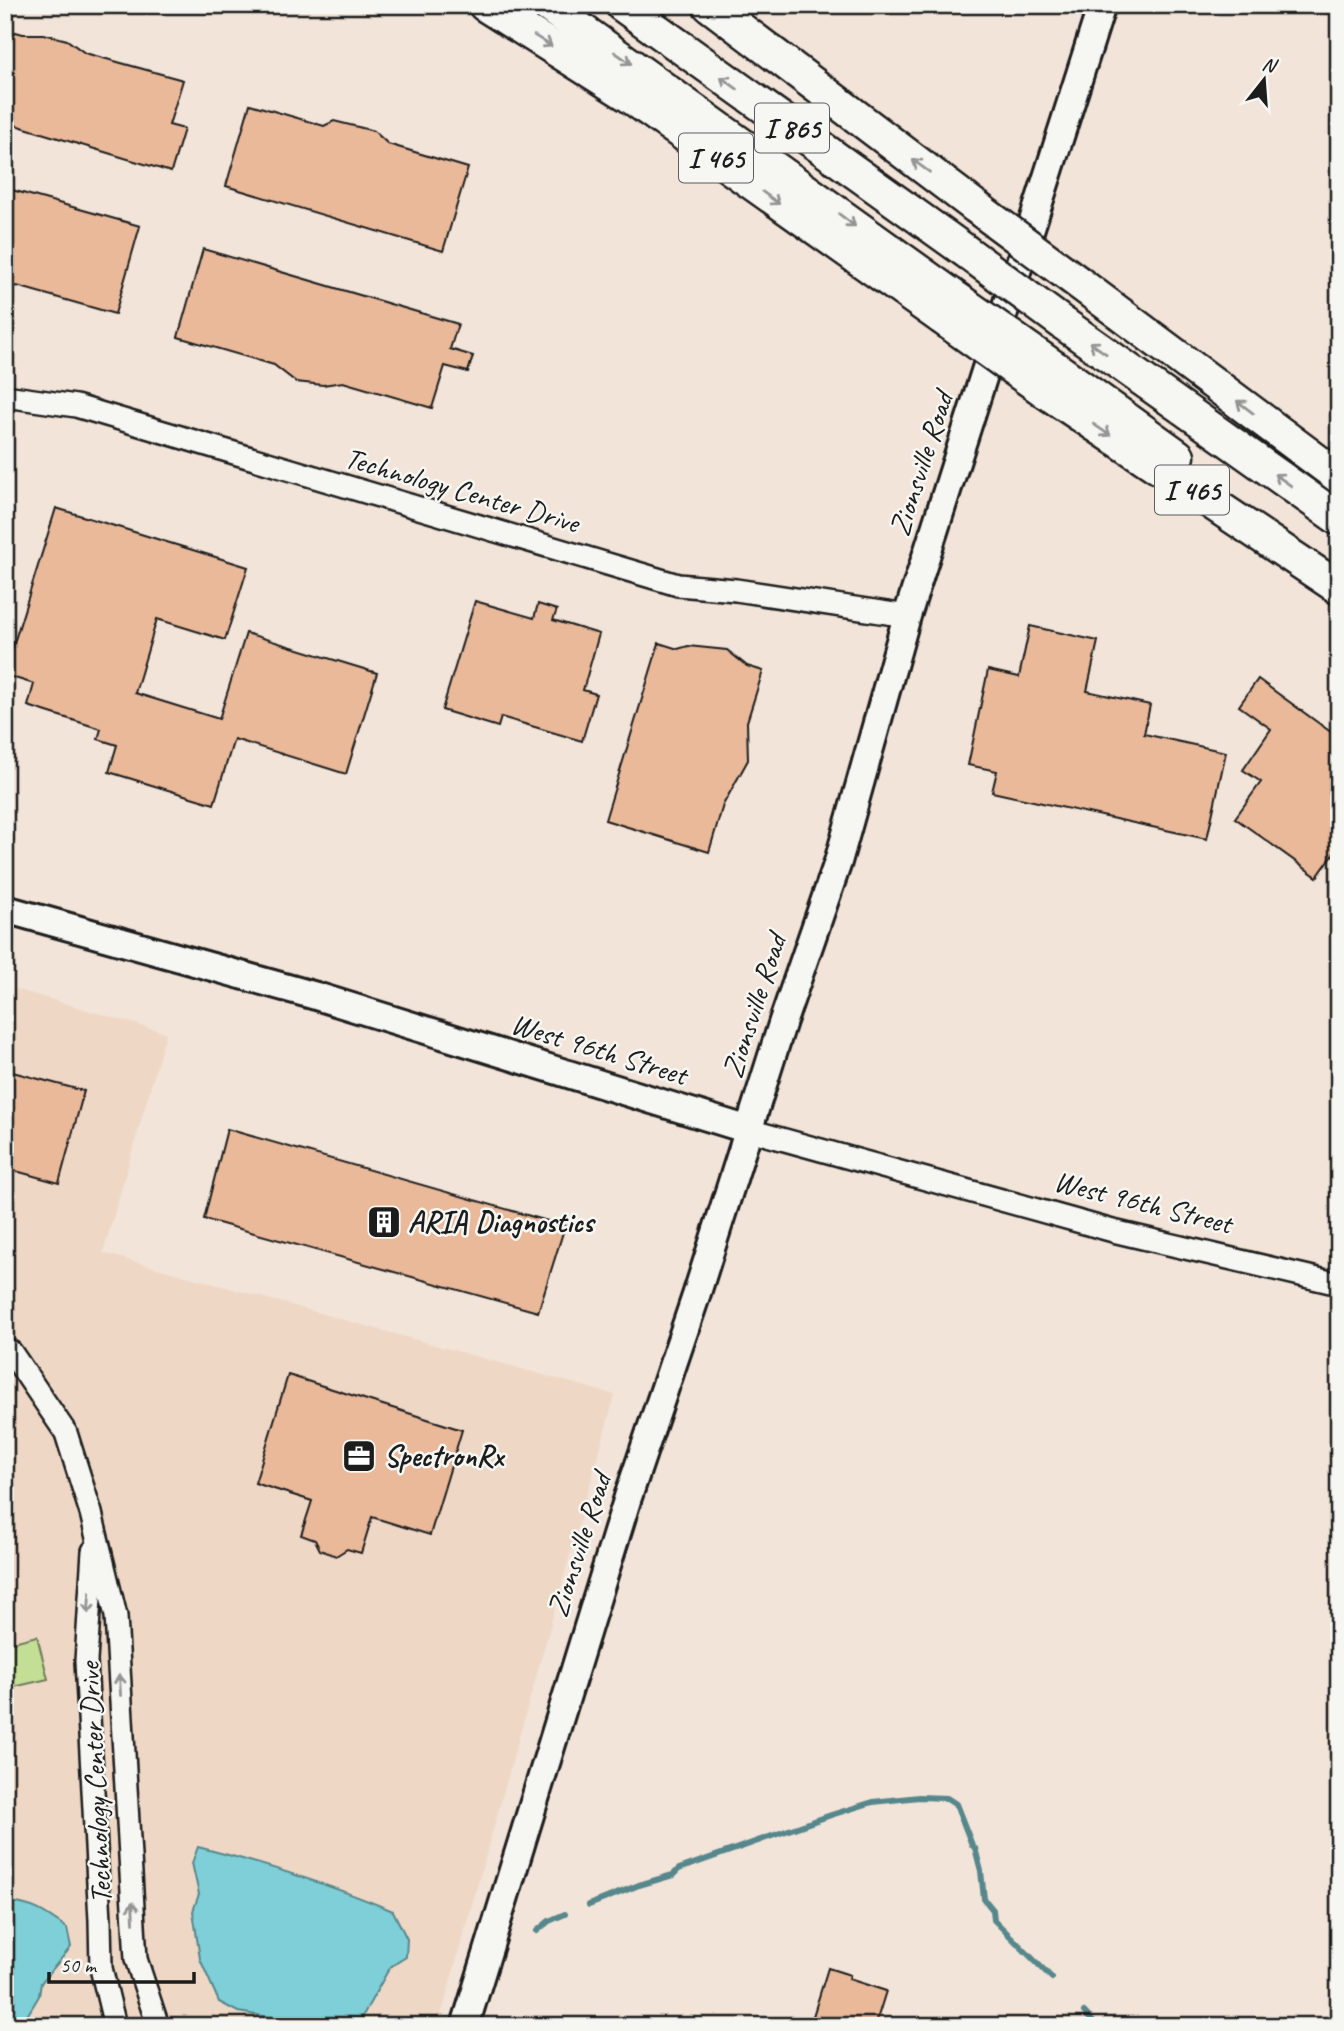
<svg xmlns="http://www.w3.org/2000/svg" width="1344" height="2031" font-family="Caveat,sans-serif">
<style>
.built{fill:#efd7c5}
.green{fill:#c3de95;stroke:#707d58;stroke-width:2}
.water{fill:#7ecfd7;stroke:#57878c;stroke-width:2}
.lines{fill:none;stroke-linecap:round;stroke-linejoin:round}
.stream{stroke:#57878c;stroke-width:6}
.building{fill:#e9b99a;stroke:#1c1c1c;stroke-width:2}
.minor-casing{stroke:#1c1c1c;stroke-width:26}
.major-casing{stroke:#1c1c1c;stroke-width:32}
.highway-casing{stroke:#1c1c1c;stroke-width:37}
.minor{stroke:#f6f6f2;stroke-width:21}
.major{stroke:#f6f6f2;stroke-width:26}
.highway{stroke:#f6f6f2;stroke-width:32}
.highway-bridge-casing{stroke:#1c1c1c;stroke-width:37;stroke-linecap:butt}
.highway-bridge{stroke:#f6f6f2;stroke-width:32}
.oneway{stroke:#949492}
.labels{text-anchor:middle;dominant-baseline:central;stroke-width:5;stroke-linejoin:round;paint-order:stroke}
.shield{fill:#f6f6f2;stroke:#5d5d5c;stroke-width:2}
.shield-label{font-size:28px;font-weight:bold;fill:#1c1c1c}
.street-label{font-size:30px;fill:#1c1c1c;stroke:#f6f6f2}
.poi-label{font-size:30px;font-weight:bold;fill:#1c1c1c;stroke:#f6f6f2;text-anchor:start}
</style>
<rect width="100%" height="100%" fill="#f2e4d8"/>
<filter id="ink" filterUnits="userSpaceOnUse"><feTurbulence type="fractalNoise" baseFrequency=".0143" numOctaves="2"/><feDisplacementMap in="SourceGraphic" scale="14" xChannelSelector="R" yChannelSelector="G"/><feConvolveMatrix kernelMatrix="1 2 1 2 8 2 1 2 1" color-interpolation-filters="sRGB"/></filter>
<g filter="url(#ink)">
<!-- built -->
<path class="built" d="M5 986 166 1033 103 1253 615 1395 438 2026H5Z"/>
<!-- green -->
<path class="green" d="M37 1636 48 1679 5 1689V1644Z"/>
<!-- water -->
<g class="water">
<path d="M198 1847C265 1864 329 1884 393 1911L407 1939 406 1957 390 1967 357 2026H305L288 2020 238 2012 219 2002 200 1959 193 1911 199 1894 192 1863Z"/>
<path d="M5 1901C35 1905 43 1911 67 1928L71 1947 41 1983 39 1996 21 2026H5Z"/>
</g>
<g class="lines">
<!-- stream -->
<g class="stream">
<path d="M589 1905 639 1885 673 1875 679 1869 831 1815 873 1802 919 1797 947 1798 956 1804 972 1845 975 1848 981 1871 984 1899 993 1910 994 1920 1052 1978"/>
<path d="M537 1931 549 1921 565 1914"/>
<path d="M1084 2012 1097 2026"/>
</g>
</g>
<!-- building -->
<g class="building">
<path d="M5 29 23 34H44L67 40 85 53 183 80 169 125 184 129 171 172 5 122Z"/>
<path d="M250 104 324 126 334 121 374 131 388 144 468 168 443 251 226 186Z"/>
<path d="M5 188 140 226 115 314 17 286 5 289Z"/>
<path d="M203 249 458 324 450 349 473 356 468 372 445 366 432 408 343 382 323 385 296 382 274 365 178 337Z"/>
<path d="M56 508 248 567 225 640 157 619 135 693 219 719 246 633 377 673 346 774 234 739 214 804 109 772 117 745 98 739 101 729 28 706 34 684 5 675V672Z"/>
<path d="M475 601 534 618 538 604 557 610 553 620 599 634 583 690 596 694 582 741 501 717 498 727 442 710Z"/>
<path d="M1030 626 1098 641 1087 691 1150 705 1144 734 1226 752 1207 839 992 792 997 771 968 765 988 670 1019 677Z"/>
<path d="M659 643 678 649 688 646 727 650 747 666 763 671 747 722 748 760 723 805 709 852 605 820Z"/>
<path d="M1258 679 1339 738V846L1317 877 1235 818 1261 782 1243 770 1271 729 1239 706Z"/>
<path d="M5 1070 84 1091 59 1183 5 1168Z"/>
<path d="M227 1129 565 1226 538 1312 204 1219Z"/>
<path d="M288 1375 462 1430 430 1535 372 1517 361 1553 347 1549 336 1556 320 1550 315 1540 301 1535 312 1501 255 1483Z"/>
<path d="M828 1968 850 1975 849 1979 886 1991 875 2026H810Z"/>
</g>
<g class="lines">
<!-- minor casing -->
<g class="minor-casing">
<g id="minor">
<path d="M5 396 76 406 678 585 736 590 907 616"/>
<path d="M749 1130 1113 1231 1339 1284"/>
<path d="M5 1348 11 1352 66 1433 91 1513 116 1616 136 1959 158 2026"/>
<path d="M93 1551 86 1661 100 1920 101 1968 115 2026"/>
</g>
</g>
<!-- major casing -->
<g class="major-casing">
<g id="major">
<path d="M5 909 316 996 749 1130"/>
<path d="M465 2026 628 1497 696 1296 783 1021 838 862 907 616 1102 5"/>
</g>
</g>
<!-- highway casing -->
<g class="highway-casing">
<g id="highway">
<path d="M485 5 628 95 942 318"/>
<path d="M547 5 949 293"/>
<path d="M622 5 964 250"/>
<path d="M709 5 976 207"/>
<path d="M1079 283 1339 477"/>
<path d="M1064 324 1339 519"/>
<path d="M1054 367 1178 456"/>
<path d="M1046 392 1339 588"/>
</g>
</g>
<!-- minor -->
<use href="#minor" class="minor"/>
<!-- major -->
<use href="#major" class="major"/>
<!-- highway -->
<use href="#highway" class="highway"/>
<!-- highway-bridge casing -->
<g class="highway-bridge-casing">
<g id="highway-bridge">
<path d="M976 207 1079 283"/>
<path d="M964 250 1064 324"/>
<path d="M949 293 1054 367"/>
<path d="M942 318 1046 392"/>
</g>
</g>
<!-- highway-bridge -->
<use href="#highway-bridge" class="highway-bridge"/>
</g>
<!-- one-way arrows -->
<defs><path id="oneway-shaft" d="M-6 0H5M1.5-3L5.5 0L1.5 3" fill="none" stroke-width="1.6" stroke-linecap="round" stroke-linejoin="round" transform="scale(1.75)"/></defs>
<g class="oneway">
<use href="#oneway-shaft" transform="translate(543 41) rotate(32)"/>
<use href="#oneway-shaft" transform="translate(623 58) rotate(35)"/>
<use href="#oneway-shaft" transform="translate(729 83) rotate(-144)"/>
<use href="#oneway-shaft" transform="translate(921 166) rotate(-144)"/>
<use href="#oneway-shaft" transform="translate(771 198) rotate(36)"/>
<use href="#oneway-shaft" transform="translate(847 220) rotate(37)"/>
<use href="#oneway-shaft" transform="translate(1098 348) rotate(-145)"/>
<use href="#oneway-shaft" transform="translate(1245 407) rotate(-143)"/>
<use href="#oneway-shaft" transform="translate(1102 430) rotate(34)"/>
<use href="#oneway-shaft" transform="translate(1283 480) rotate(-145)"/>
<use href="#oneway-shaft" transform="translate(89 1603) rotate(94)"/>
<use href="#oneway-shaft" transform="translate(120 1685) rotate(-93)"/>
<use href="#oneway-shaft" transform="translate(133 1912) rotate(-93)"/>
</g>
</g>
<!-- icons -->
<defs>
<g id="building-square" transform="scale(1.75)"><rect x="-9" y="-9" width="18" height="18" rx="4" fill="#1c1c1c" stroke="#f6f6f2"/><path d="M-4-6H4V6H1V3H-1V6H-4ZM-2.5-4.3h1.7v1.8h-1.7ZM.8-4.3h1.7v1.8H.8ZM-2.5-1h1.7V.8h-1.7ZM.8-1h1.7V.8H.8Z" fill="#fff"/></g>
<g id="office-square" transform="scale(1.75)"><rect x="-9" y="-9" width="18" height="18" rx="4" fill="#1c1c1c" stroke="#f6f6f2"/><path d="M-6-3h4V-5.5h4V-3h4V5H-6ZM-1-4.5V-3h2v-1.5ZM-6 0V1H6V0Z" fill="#fff"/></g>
</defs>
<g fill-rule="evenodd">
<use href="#building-square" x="384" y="1222"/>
<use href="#office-square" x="359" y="1456"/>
</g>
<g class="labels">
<!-- shield labels -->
<g class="shield">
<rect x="755" y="103.5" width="74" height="49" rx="5"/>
<rect x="679" y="133.5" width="74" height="49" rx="5"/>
<rect x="1155" y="465.5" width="74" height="49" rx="5"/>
</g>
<g class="shield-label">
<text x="792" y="128">I 865</text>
<text x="716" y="158">I 465</text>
<text x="1192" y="490">I 465</text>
</g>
<!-- street labels -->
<g class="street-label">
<text transform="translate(921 464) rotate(-72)">Zionsville Road</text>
<text transform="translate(462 490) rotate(16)">Technology Center Drive</text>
<text transform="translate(754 1006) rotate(-72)">Zionsville Road</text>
<text transform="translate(599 1049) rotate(17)">West 96th Street</text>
<text transform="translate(1143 1202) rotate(14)">West 96th Street</text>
<text transform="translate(579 1545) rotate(-72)">Zionsville Road</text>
<text transform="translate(95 1783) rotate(-93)">Technology Center Drive</text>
</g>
<!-- poi labels -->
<g class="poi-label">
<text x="408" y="1222">ARIA Diagnostics</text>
<text x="384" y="1456">SpectronRx</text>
</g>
</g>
<!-- margin -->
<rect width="1344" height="2031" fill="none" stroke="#f6f6f2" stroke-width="28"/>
<rect x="14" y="14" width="1316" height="2003" fill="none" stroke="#1c1c1c" stroke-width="2.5" filter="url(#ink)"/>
<!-- north arrow -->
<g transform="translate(1264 80) rotate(17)" stroke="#f6f6f2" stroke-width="5" paint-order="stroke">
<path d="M0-5L12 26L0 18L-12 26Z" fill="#1c1c1c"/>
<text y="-10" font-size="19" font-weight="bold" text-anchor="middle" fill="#1c1c1c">N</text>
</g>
<!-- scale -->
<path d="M49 1972v10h145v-10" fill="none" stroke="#1c1c1c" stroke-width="3.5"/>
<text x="60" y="1972" font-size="21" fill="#1c1c1c" stroke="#f6f6f2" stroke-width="5" paint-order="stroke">50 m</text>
</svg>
